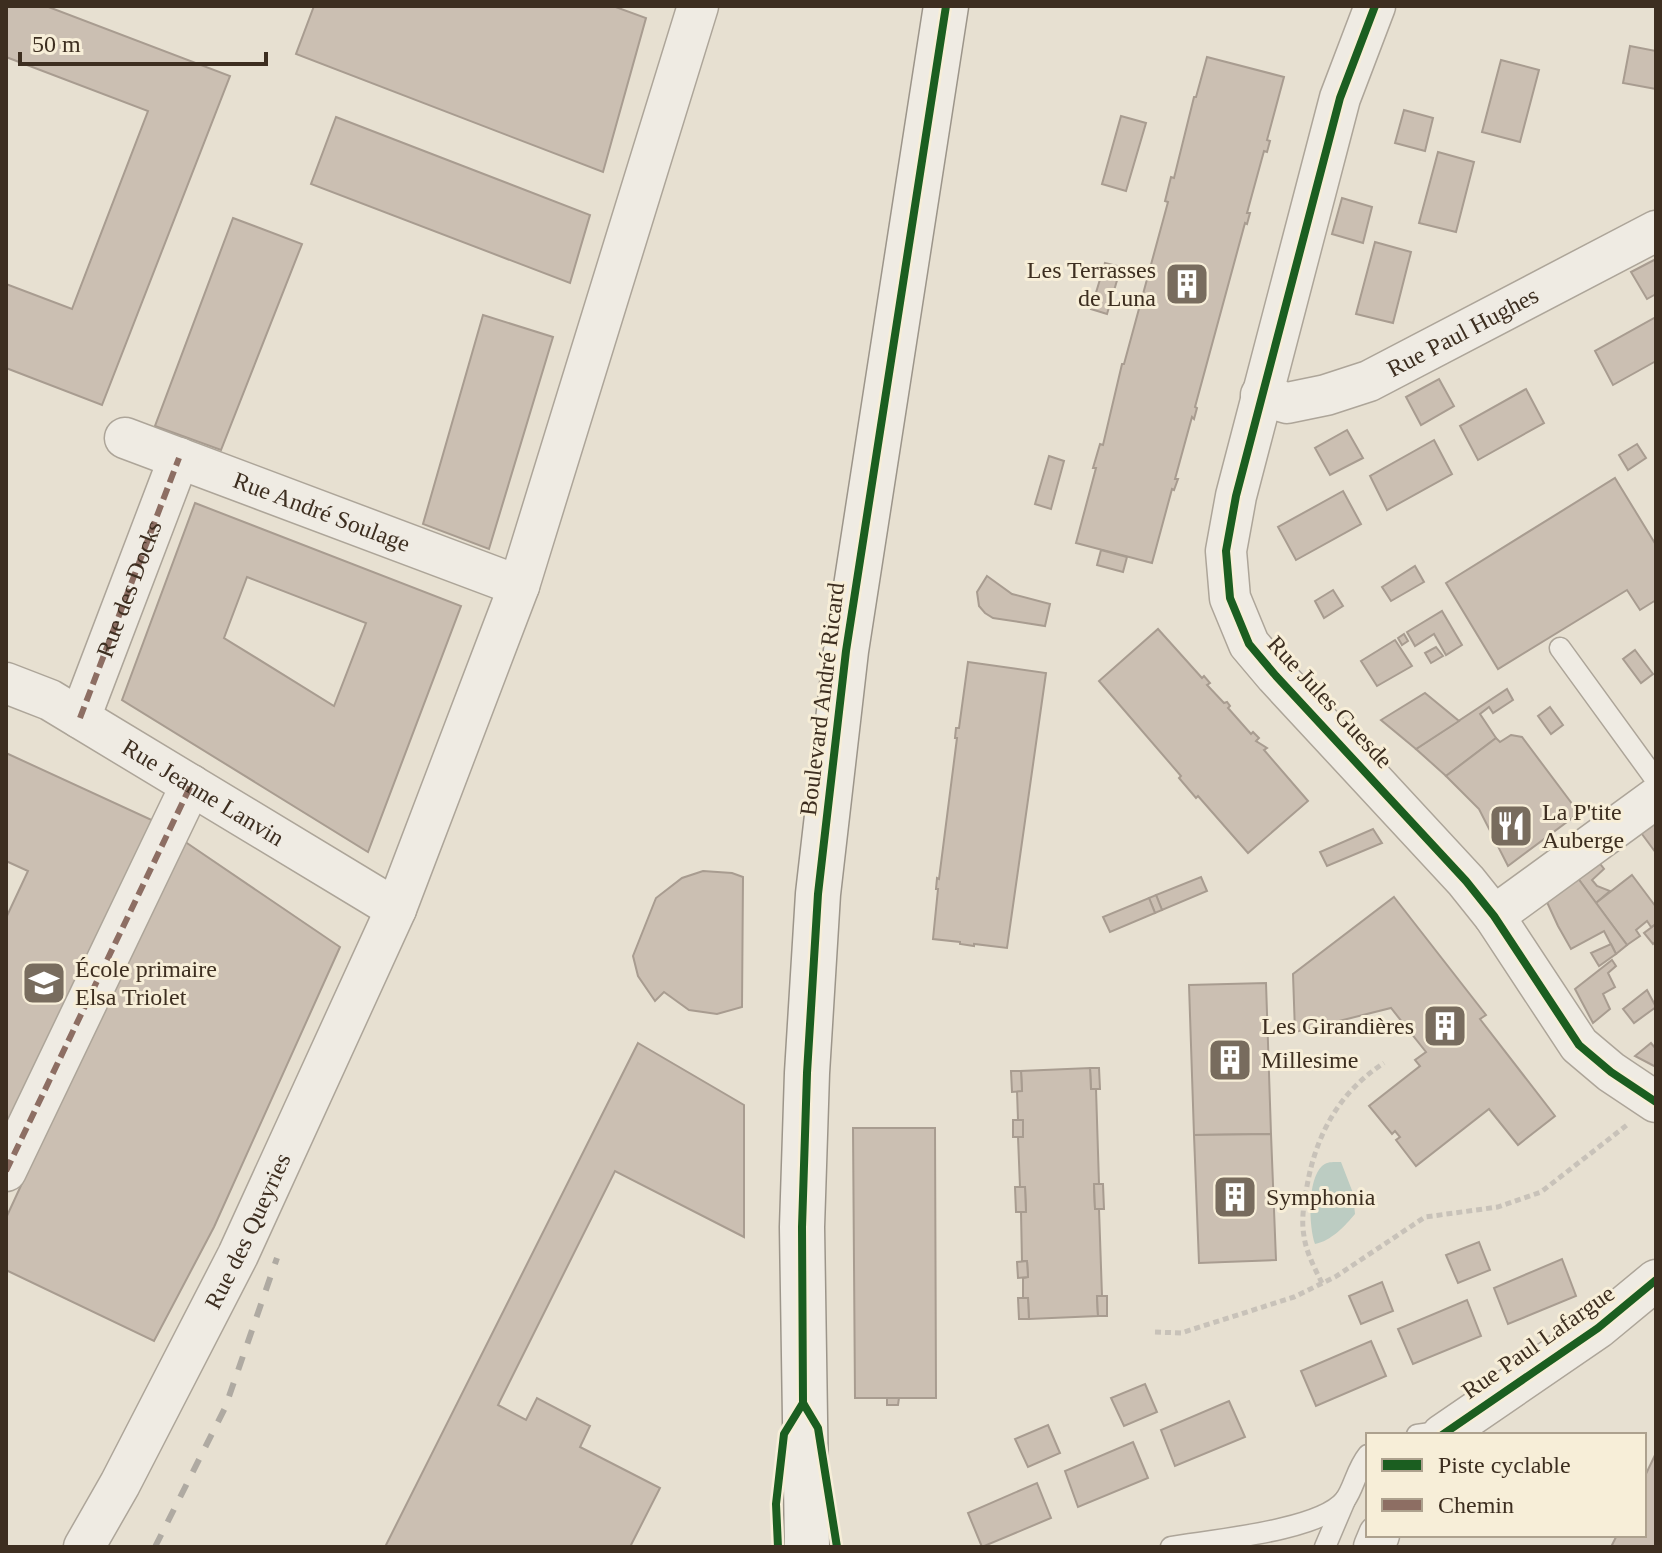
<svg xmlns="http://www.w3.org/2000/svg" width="1662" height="1553" font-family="Georgia,serif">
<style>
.water{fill:#bcccc2}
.building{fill:#cbbfb2;stroke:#a89c90;stroke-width:2;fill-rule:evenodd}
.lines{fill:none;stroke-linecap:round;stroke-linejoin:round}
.service-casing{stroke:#ada599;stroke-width:23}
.minor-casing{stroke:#ada599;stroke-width:43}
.secondary-casing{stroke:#9c958a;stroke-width:47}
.path{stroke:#c8c2b9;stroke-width:5;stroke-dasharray:6 4;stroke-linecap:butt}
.service{stroke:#efebe3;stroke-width:20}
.minor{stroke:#efebe3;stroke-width:40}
.secondary{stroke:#efebe3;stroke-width:44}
.rail{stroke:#afaaa2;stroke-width:6;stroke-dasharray:14 14;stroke-linecap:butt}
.quiet{stroke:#8d6e63;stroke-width:6;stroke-dasharray:12 6;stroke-linecap:butt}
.cycleway-casing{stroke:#f7eed8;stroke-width:13}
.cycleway{stroke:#1b5e20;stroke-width:8}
.labels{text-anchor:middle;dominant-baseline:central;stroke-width:6;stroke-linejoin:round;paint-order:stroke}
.poi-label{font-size:24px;fill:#3d2e20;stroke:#f7eed8;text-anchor:start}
.street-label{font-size:24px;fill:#3d2e20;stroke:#f7eed8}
</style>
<rect width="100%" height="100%" fill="#e7e0d1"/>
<!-- water -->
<path class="water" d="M1341 1162 1353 1193 1355 1214C1345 1226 1331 1241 1315 1244 1309 1227 1307 1180 1322 1166 1327 1161 1334 1162 1341 1162Z"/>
<!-- building -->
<g class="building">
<path d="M6 6H46L230 76 102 405 6 368V284L72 309 148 111 6 57Z"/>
<path d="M314 6H613L646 18 603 172 296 54Z"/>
<path d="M1630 46 1656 51V89L1623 83Z"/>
<path d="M1207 57 1284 77 1267 140 1270 141 1267 152 1264 151 1247 213H1250L1247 224 1245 223 1195 407 1197 408 1194 419 1192 417 1175 479H1178L1174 490 1172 489 1152 563 1076 543 1096 468H1093L1100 444 1103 445 1122 364H1124L1168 202 1165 201 1171 177 1174 178 1194 97H1196Z"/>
<path d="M1501 60 1539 70 1520 142 1482 132Z"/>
<path d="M1404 110 1433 118 1425 151 1395 143Z"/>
<path d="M1121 116 1146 123 1126 191 1102 184Z"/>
<path d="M336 117 590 215 570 283 311 184Z"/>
<path d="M1438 152 1474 162 1456 232 1419 223Z"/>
<path d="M1342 198 1372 207 1363 243 1332 234Z"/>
<path d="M233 218 302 244 221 450 155 426Z"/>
<path d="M1375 242 1411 252 1393 323 1356 314Z"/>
<path d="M1656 259V294L1647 299 1631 272Z"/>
<path d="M1105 263 1121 267 1107 314 1091 309Z"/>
<path d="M483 315 553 337 489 549 423 524Z"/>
<path d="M1656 317V361L1613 385 1595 351Z"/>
<path d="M1439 379 1454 406 1421 425 1406 397Z"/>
<path d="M1526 389 1544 423 1478 460 1460 426Z"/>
<path d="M1347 430 1363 458 1330 475 1315 448Z"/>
<path d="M1434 440 1452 474 1387 510 1370 476Z"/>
<path d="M1637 444 1646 458 1628 470 1619 455Z"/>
<path d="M1049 456 1064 461 1051 509 1035 504Z"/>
<path d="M1615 478 1656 545V600L1640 610 1627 590 1498 669 1446 583Z"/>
<path d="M1343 491 1361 524 1296 560 1278 527Z"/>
<path d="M195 503 461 606 368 852 122 700ZM247 577 366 623 334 706 224 638Z"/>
<path d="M1101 550 1127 557 1123 572 1097 565Z"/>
<path d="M1415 566 1424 582 1391 601 1382 587Z"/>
<path d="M987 576 1012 594 1050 604 1045 626 993 618 985 613 979 606 977 592Z"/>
<path d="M1333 590 1343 606 1324 618 1315 601Z"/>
<path d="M1442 611 1462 645 1446 655 1434 634 1415 646 1407 632Z"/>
<path d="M1158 629 1202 678 1204 676 1210 683 1207 685 1224 703 1227 702 1230 706 1228 708 1251 734 1253 732 1259 738 1256 741 1267 748 1264 750 1308 801 1248 853 1198 796 1196 798 1179 778 1181 776 1099 681Z"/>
<path d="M1404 634 1408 641 1402 645 1398 638Z"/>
<path d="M1395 640 1412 666 1377 686 1361 661Z"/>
<path d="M1436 647 1443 656 1431 663 1425 653Z"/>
<path d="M1635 650 1653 674 1641 683 1623 659Z"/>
<path d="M968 662 1046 673 1007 948 974 944V946L960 944V942L933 939 938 889H936L937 878 939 879 957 738H955L956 728H959Z"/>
<path d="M1507 689 1513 700 1493 713 1489 707 1480 714 1496 738 1446 776 1416 749Z"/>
<path d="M1425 693 1459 721 1416 749 1381 720Z"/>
<path d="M1550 707 1563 725 1551 734 1538 716Z"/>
<path d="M1511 735 1522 737 1579 813 1508 866 1479 809 1446 776 1496 738 1500 742Z"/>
<path d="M6 753 156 822 6 1144V918L28 871 6 861Z"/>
<path d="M1656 817V853L1639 830Z"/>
<path d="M1373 829 1382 843 1327 866 1320 852Z"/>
<path d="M181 839 340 947 214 1227 154 1341 6 1270V1218Z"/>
<path d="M1598 861 1604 869 1592 880 1597 886 1610 891 1596 903 1577 877Z"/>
<path d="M703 871 732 873 743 877 742 1007 717 1014 689 1010 664 992 655 1001 638 976 633 956 656 898 682 878Z"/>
<path d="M1632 875 1656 907V924L1651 927 1647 921 1636 930 1640 936 1627 945 1596 903Z"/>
<path d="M1201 877 1207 891 1162 910 1156 895Z"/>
<path d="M1577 877 1627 945 1616 954 1604 931 1571 949 1558 926 1546 900Z"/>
<path d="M1156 895 1162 910 1155 913 1149 898Z"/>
<path d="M1394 897 1486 1015 1480 1019 1555 1116 1518 1145 1489 1109 1416 1166 1396 1140 1400 1137 1395 1131 1392 1134 1369 1106 1420 1066 1415 1060 1426 1052 1391 1008 1295 1032 1293 974Z"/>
<path d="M1149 898 1155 913 1110 932 1103 917Z"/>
<path d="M1656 924V941L1653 944 1644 933Z"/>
<path d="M1611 944 1616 954 1599 966 1591 953Z"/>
<path d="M1612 960 1616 966 1608 973 1615 987 1603 994 1610 1009 1593 1023 1575 989Z"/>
<path d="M1266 983 1271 1134 1194 1135 1189 985Z"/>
<path d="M1647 990 1656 1007 1634 1023 1623 1009Z"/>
<path d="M638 1043 744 1105V1237L615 1171 498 1405 526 1420 537 1398 590 1426 580 1447 660 1488 630 1547H385Z"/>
<path d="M1651 1043 1656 1049V1067L1635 1056Z"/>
<path d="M1090 1068H1099L1100 1089H1091Z"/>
<path d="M1090 1068 1091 1089H1096L1099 1184H1094L1095 1209H1099L1102 1296H1097L1098 1316 1029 1319 1028 1298H1023V1278L1028 1277 1027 1261H1022L1021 1212H1026L1025 1187H1020L1018 1137H1023V1120H1018L1017 1091H1022L1021 1071Z"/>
<path d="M1011 1071H1021L1022 1091 1012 1092Z"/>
<rect x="1013" y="1120" width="10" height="17"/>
<path d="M853 1128H935L936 1398H855Z"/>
<path d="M1271 1134 1276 1260 1199 1263 1194 1135Z"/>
<path d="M1094 1184H1103L1104 1209H1095Z"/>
<path d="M1015 1187H1025L1026 1212H1016Z"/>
<path d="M1479 1242 1490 1270 1458 1283 1446 1255Z"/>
<path d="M1562 1259 1576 1296 1508 1324 1494 1288Z"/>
<path d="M1027 1261 1028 1277 1018 1278 1017 1262Z"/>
<path d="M1382 1282 1393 1311 1361 1324 1349 1296Z"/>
<path d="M1097 1296H1107V1316H1098Z"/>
<path d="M1018 1298H1028L1029 1319H1019Z"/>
<path d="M1467 1300 1481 1336 1413 1364 1398 1329Z"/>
<path d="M1371 1341 1386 1376 1316 1406 1301 1371Z"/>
<path d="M1145 1384 1157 1412 1124 1426 1111 1398Z"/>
<path d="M887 1398H899L898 1405H887Z"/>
<path d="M1229 1401 1245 1437 1175 1466 1161 1430Z"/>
<path d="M1048 1425 1060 1453 1028 1467 1015 1439Z"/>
<path d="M1133 1442 1148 1478 1078 1507 1065 1471Z"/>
<path d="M1656 1453V1547H1611L1617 1535H1644V1478Z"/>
<path d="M1037 1483 1051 1518 982 1547 968 1513Z"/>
</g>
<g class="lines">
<!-- service casing -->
<g class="service-casing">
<g id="service">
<path d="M1560 648 1656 780"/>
<path d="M1417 1435 1445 1431"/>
<path d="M1171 1547C1211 1540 1320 1531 1345 1500 1354 1488 1356 1470 1368 1455"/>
<path d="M1325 1547 1345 1500"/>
</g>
</g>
<!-- minor casing -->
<g class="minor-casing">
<g id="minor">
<path d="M1375 6 1340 98 1236 496 1226 551 1230 598 1249 644 1276 676 1466 881 1494 916 1579 1045 1611 1072 1656 1102"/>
<path id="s1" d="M1261 395 1287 403 1326 395 1369 381 1656 231"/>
<path id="s2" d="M125 438 519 586"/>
<path id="s3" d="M6 683 50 700 396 909"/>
<path d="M80 718 179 458"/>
<path d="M1494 916 1656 798"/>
<path d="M6 1171 191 785"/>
<path d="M1442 1435 1598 1328 1656 1280"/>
<path id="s4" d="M84 1547 120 1484 238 1255 396 909 519 586 698 6"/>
<path d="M1374 1547 1379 1535"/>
</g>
</g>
<!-- secondary casing -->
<g class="secondary-casing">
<path id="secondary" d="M807 1547 802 1227 807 1073 818 894 846 651 946 6"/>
</g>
<!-- path -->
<g class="path">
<path d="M1322 1283C1315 1269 1306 1252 1304 1236 1301 1221 1304 1202 1307 1186 1316 1135 1339 1092 1384 1063"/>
<path d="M1155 1332 1181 1333 1294 1297 1335 1277 1425 1217 1498 1207 1541 1192 1627 1125"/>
</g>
<!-- service -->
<use href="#service" class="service"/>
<!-- minor -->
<use href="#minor" class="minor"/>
<!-- secondary -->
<use href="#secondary" class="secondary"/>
<!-- rail -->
<path class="rail" d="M155 1547 225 1408 277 1258"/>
<!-- quiet -->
<g class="quiet">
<path id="s5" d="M80 718 179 458"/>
<path d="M6 1171 191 785"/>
</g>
<!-- cycleway casing -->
<g class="cycleway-casing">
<g id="cycleway">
<path d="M1375 6 1340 98 1236 496 1226 551 1230 598 1249 644 1276 676 1466 881 1494 916 1579 1045 1611 1072 1656 1102"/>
<path d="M1442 1435 1598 1328 1656 1280"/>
<path d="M778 1547 776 1504 784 1434 803 1403"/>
<path d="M837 1547 818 1428 803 1403 802 1227 807 1073 818 894 846 651 946 6"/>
</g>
</g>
<!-- cycleway -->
<use href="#cycleway" class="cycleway"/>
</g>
<!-- icons -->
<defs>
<g id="building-square" transform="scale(2.3)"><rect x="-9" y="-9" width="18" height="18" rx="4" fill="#786c5e" stroke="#f7eed8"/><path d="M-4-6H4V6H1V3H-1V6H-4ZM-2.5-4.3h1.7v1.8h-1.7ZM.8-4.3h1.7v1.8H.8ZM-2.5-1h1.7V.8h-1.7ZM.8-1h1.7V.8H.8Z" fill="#fff"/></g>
<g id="restaurant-square" transform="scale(2.3)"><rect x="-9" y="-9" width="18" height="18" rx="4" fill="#786c5e" stroke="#f7eed8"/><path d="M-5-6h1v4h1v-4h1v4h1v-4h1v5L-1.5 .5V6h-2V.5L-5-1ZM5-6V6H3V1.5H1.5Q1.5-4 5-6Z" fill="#fff"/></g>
<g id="school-square" transform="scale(2.3)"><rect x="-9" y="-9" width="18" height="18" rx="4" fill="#786c5e" stroke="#f7eed8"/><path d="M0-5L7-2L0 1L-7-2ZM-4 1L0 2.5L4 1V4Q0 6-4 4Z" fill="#fff"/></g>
</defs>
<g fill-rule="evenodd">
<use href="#building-square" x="1187" y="284"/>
<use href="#restaurant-square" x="1511" y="826"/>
<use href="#school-square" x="44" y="983"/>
<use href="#building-square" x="1445" y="1026"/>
<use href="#building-square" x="1230" y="1060"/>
<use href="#building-square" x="1235" y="1197"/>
</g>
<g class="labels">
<!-- poi labels -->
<g class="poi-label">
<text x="1156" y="270" text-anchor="end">Les Terrasses<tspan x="1156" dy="28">de Luna</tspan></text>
<text x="1542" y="812">La P'tite<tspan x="1542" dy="28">Auberge</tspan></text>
<text x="75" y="969">École primaire<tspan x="75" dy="28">Elsa Triolet</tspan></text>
<text x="1414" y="1026" text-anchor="end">Les Girandières</text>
<text x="1261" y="1060">Millesime</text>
<text x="1266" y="1197">Symphonia</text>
</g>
<!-- street labels -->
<g class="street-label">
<text stroke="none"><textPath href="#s1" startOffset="218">Rue Paul Hughes</textPath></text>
<text stroke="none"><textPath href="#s2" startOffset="210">Rue André Soulage</textPath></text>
<text stroke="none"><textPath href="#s5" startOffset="138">Rue des Docks</textPath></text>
<text transform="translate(822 699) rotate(-83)">Boulevard André Ricard</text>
<text transform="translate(1330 702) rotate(47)">Rue Jules Guesde</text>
<text stroke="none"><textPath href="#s3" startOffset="226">Rue Jeanne Lanvin</textPath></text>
<text stroke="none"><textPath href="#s4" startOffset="356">Rue des Queyries</textPath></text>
<text transform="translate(1538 1342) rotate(-35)">Rue Paul Lafargue</text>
</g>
</g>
<!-- border -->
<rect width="1662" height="1553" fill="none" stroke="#3d2e20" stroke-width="16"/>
<!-- legend -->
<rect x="1366" y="1433" width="280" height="104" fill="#f7eed8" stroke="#ada18e" stroke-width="2"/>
<rect x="1382" y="1459" width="40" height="12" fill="#1b5e20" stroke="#ada18e" stroke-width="2"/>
<text x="1438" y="1473" font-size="24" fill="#3d2e20">Piste cyclable</text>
<rect x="1382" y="1499" width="40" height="12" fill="#8d6e63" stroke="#ada18e" stroke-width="2"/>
<text x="1438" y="1513" font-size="24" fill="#3d2e20">Chemin</text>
<!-- scale -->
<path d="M20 52v12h246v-12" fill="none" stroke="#3d2e20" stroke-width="4"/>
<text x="32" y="52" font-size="24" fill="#3d2e20" stroke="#f7eed8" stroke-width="6" paint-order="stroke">50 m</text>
</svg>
